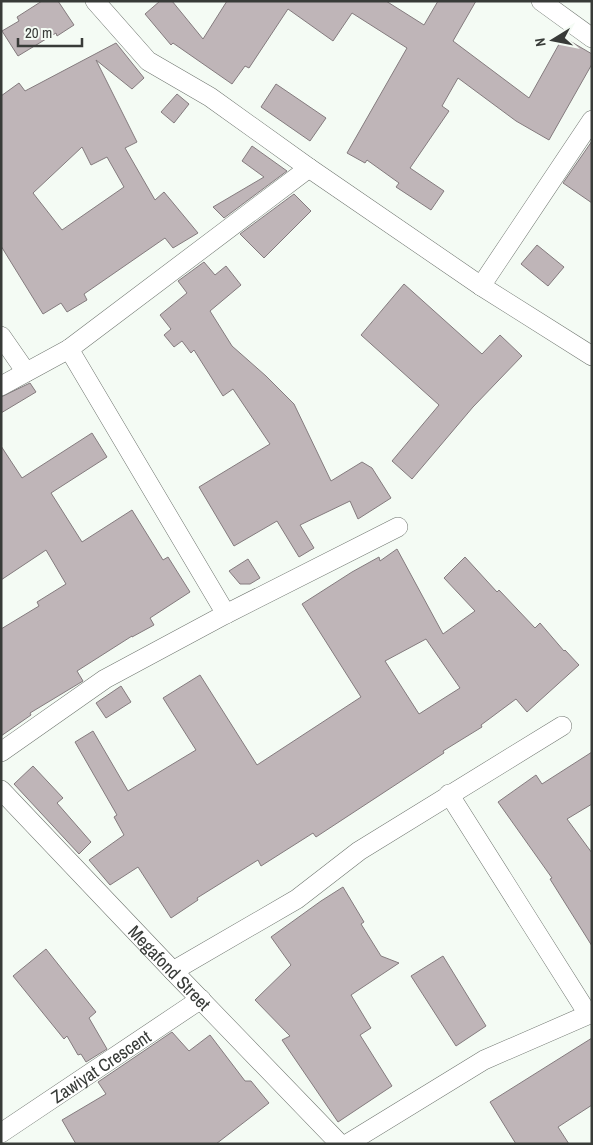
<svg xmlns="http://www.w3.org/2000/svg" width="593" height="1145" font-family="'Archivo Narrow',sans-serif">
<style>
.building{fill:#bfb5b8;stroke:#847b7e;fill-rule:evenodd}
.lines{fill:none;stroke-linecap:round;stroke-linejoin:round}
.minor-casing{stroke:#6f756f;stroke-width:20}
.minor{stroke:#fff;stroke-width:19}
.labels{text-anchor:middle;dominant-baseline:central;stroke-width:4.5;stroke-linejoin:round;paint-order:stroke}
.street-label{font-size:18px;fill:#383b38;stroke:#f4fbf4}
</style>
<rect width="100%" height="100%" fill="#f4fbf4"/>
<!-- building -->
<g class="building">
<path d="M42 1H58L74 25 57 36 56 33 18 56 2 31 19 21 17 17Z"/>
<path d="M160 1H172L203 39 227 1H386L424 25 438 1H476L453 41 529 98 563 37 592 54V64L549 140 516 121 458 78 442 106 449 111 410 168 444 191 431 210 396 187 399 183 367 160 365 163 347 153 407 48 352 13 333 41 288 9 249 68 245 66 232 84 173 43 171 45 145 14Z"/>
<path d="M116 43 144 78 132 89 96 60 137 142 125 148 155 200 164 192 198 233 173 248 165 238 84 294 87 300 67 312 61 303 43 314 1 246V96L19 83 25 91ZM82 147 91 165 107 157 124 187 62 230 33 193Z"/>
<path d="M276 84 326 118 310 141 261 107Z"/>
<path d="M177 94 189 104 174 123 161 112Z"/>
<path d="M592 141V203L563 183Z"/>
<path d="M252 146 287 171 224 218 213 207 264 177 242 161Z"/>
<path d="M294 194 311 211 264 258 240 234Z"/>
<path d="M537 245 564 267 548 286 521 264Z"/>
<path d="M204 262 215 275 226 266 241 285 210 311 232 346 266 376 294 404 331 481 362 462 372 468 391 498 358 519 350 501 300 525 314 548 299 557 277 521 234 546 199 487 270 444 233 389 223 396 194 350 191 353 182 341 174 347 164 335 171 329 160 315 187 293 178 281Z"/>
<path d="M404 284 482 354 500 335 522 356 473 407 412 479 392 461 439 405 361 335Z"/>
<path d="M30 383 36 392 1 413V397Z"/>
<path d="M92 433 107 457 51 493 82 542 132 510 163 560 168 557 190 592 150 618 154 625 132 637V636L77 671 83 681 30 713 31 715 1 736V629L39 606 37 602 66 584 46 550 1 580V446L22 478Z"/>
<path d="M397 549 443 634 475 611 444 578 465 557 497 592 499 590 535 628 540 623 564 651 565 650 579 665 527 712 516 699 481 725 482 727 443 751 444 753 316 837 313 833 261 866 258 860 197 898 198 900 171 918 138 867 110 885 89 860 124 835 114 817 117 815 75 742 93 731 128 791 196 750 163 698 200 675 257 765 361 697 302 604 352 572 379 557 380 561ZM426 639 460 688 419 714 385 661Z"/>
<path d="M248 559 260 578 250 584H240L229 571Z"/>
<path d="M121 686 131 702 106 718 96 703Z"/>
<path d="M592 752V804L567 819 592 853V946L550 879 552 878 498 802 536 775 542 784Z"/>
<path d="M33 766 63 798 57 803 91 842 79 854 14 784Z"/>
<path d="M343 887 364 922 361 924 381 956 399 963 351 995 371 1028 360 1035 392 1086 338 1122 282 1040 290 1036 255 1000 291 965 271 937 321 901Z"/>
<path d="M46 949 96 1012 89 1018 107 1049 86 1062 81 1054 78 1055 67 1036 64 1039 13 976Z"/>
<path d="M443 956 486 1026 456 1046 411 976Z"/>
<path d="M172 1032 189 1051 210 1035 245 1081H251L269 1103 216 1144H76L62 1120 106 1094 98 1082Z"/>
<path d="M592 1038V1105L558 1127 569 1144H516L490 1102Z"/>
</g>
<g class="lines">
<!-- minor casing -->
<g class="minor-casing">
<g id="minor">
<path d="M95 1 148 61 210 97 309 168 481 286 592 356"/>
<path d="M541 1 592 38"/>
<path d="M481 286 592 120"/>
<path d="M1 336 26 372"/>
<path d="M69 349 226 614"/>
<path d="M1 386 69 349 309 168"/>
<path d="M1 752 105 679 226 614 398 527"/>
<path id="s1" d="M1 790 173 971 340 1144"/>
<path d="M449 794 588 1014"/>
<path d="M173 971 297 899 359 851 562 726"/>
<path id="s2" d="M1 1133 201 999"/>
<path d="M347 1144 484 1060 592 1013"/>
</g>
</g>
<!-- minor -->
<use href="#minor" class="minor"/>
</g>
<g class="labels">
<!-- street labels -->
<g class="street-label">
<text stroke="none"><textPath href="#s1" startOffset="245">Megafond Street</textPath></text>
<text stroke="none"><textPath href="#s2" startOffset="120">Zawiyat Crescent</textPath></text>
</g>
</g>
<!-- border -->
<rect width="593" height="1145" fill="none" stroke="#383b38" stroke-width="5"/>
<!-- north arrow -->
<g transform="translate(553 40) rotate(260)" stroke="#f4fbf4" stroke-width="4" paint-order="stroke">
<path d="M0-4L9 19L0 12L-9 19Z" fill="#383b38"/>
<text y="-8" font-size="14" font-weight="bold" text-anchor="middle" fill="#383b38">N</text>
</g>
<!-- scale -->
<path d="M18 38v8h64v-8" fill="none" stroke="#383b38" stroke-width="2.5"/>
<text x="25" y="38" font-size="15" fill="#383b38" stroke="#f4fbf4" stroke-width="4" paint-order="stroke">20 m</text>
</svg>
